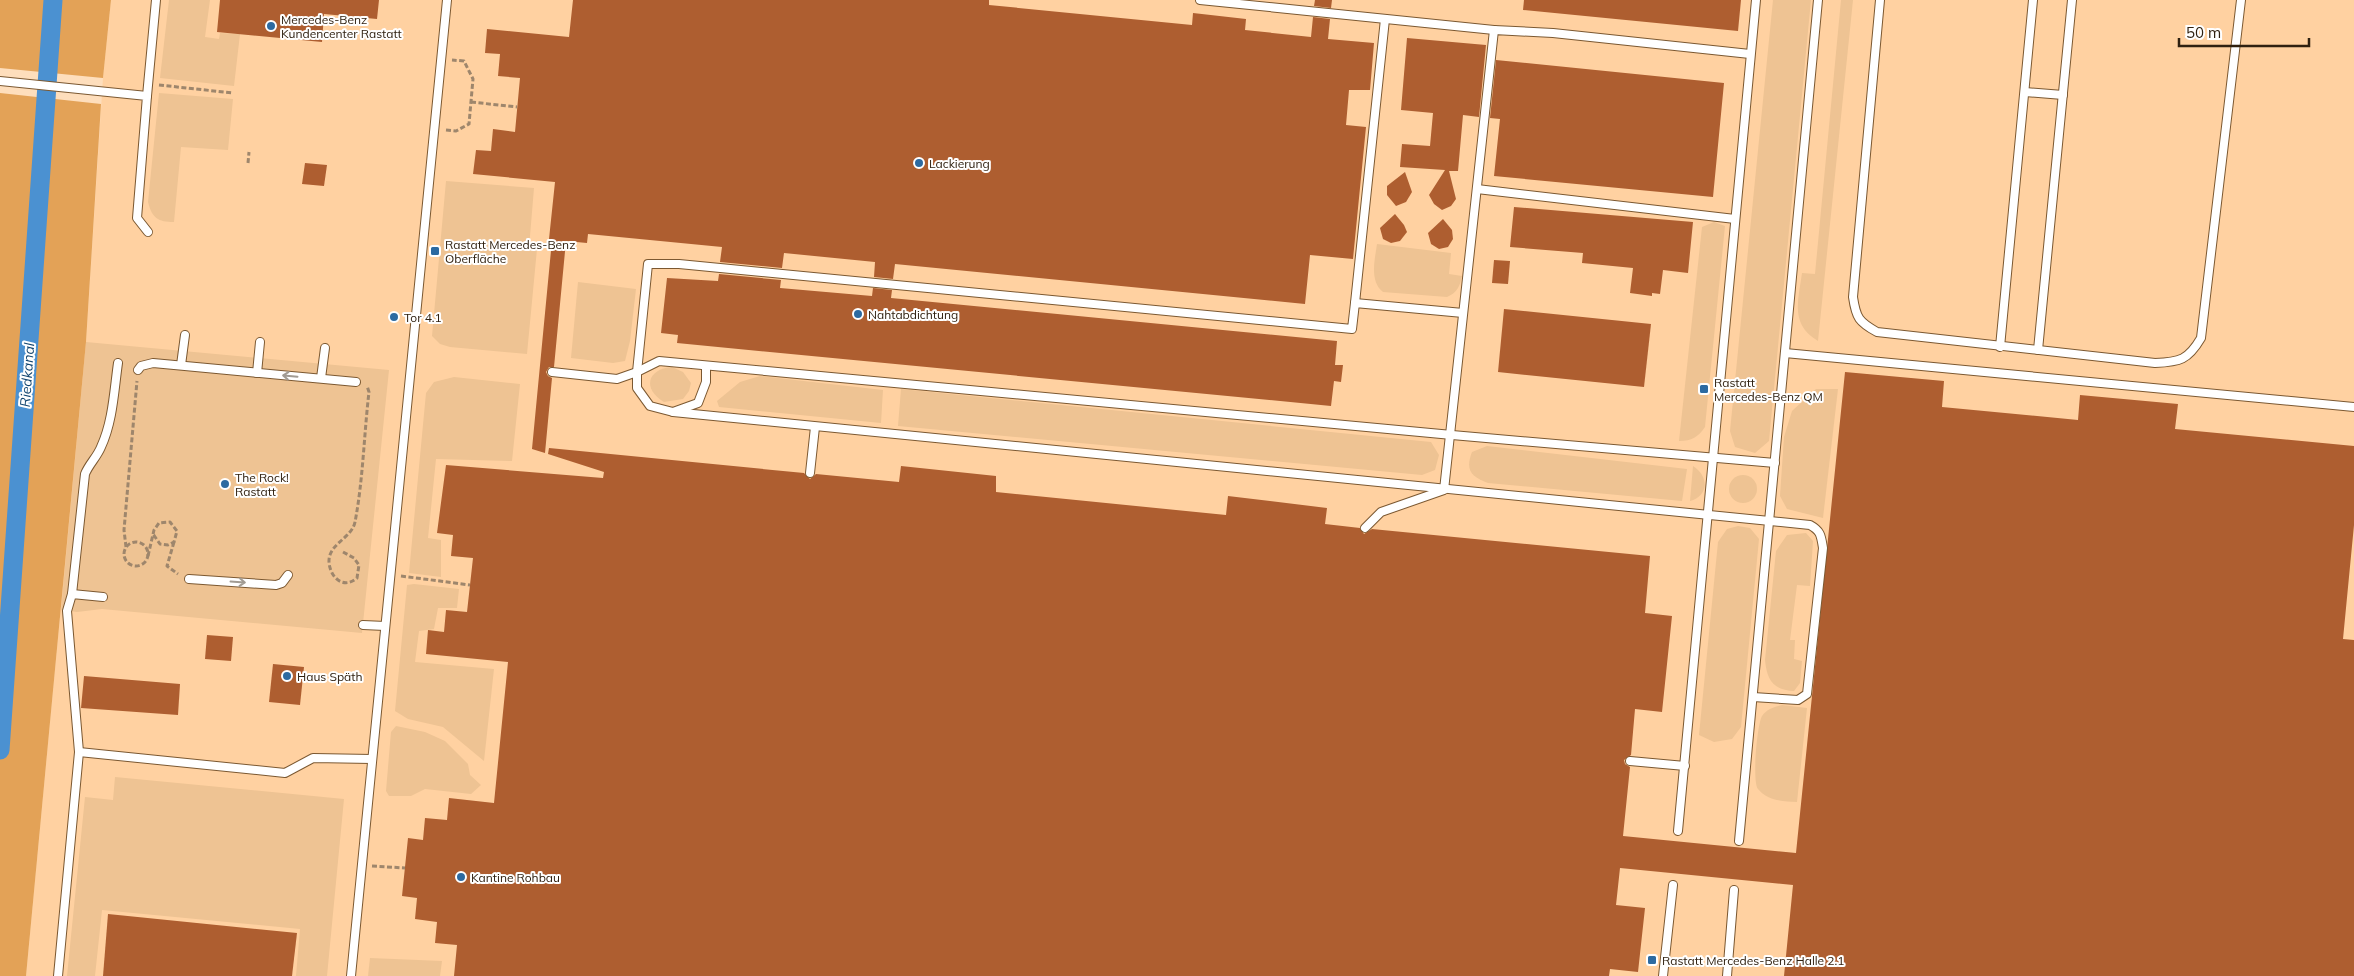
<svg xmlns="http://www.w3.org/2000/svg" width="2354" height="976" font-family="Mulish,sans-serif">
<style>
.built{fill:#ffd1a1}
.green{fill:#eec393}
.forest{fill:#e3a257}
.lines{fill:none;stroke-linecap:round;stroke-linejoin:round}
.canal{stroke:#4b91d1;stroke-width:19}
.building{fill:#ae5e30}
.lane-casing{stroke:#7b5831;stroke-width:10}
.path{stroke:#9e866c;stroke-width:3;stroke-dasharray:5 2.5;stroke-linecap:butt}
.lane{stroke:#fff;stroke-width:8}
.oneway{stroke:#a19b93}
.poi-dot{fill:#2c6aa1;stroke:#fff;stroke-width:2}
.labels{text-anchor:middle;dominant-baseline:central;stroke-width:4;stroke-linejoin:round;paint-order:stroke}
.poi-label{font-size:12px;fill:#2f2010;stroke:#fff;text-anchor:start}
.water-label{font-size:14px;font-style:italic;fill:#124570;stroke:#fff}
</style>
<rect width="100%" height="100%" fill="#fedebc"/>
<!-- built -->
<path class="built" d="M111 0H2354V976H26L86 342 103 78Z"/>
<!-- green -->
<g class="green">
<path d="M169 0H210L205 37 219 39 220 33 240 34 234 86 160 78Z"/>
<path d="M1773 0H1811L1769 441 1755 453 1735 447 1730 431Z"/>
<path d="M1841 0H1853L1818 341C1790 324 1798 302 1802 273L1815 274Z"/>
<path d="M159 93 233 99 228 150 181 147 174 222C158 222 152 218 148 202Z"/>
<path d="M446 181 534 188 529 248 537 249 527 354 450 347 440 344 432 336Z"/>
<path d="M1714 222 1725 226 1705 427C1698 437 1692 441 1679 441L1702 227Z"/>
<path d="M1377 244 1451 253 1449 274 1462 276C1460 286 1457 293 1447 297L1383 292C1369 281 1375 259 1377 244Z"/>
<path d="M578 282 636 289 630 341 625 361 613 363 571 358Z"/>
<path d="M86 342 389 370 362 633 102 609 77 612 61 610Z"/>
<path d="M672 367 683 372 691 383 689 391 683 399 664 402C642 389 647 369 672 367Z"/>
<path d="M760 376 883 390 881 423 719 407 717 401 740 382Z"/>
<path d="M454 377 520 384 512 461 436 459 428 538 441 540V577L409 573 426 393 434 382Z"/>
<path d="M901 389 1431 442 1439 455 1435 470 1422 475 898 426Z"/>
<path d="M1816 389H1838L1823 518 1787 509 1780 496 1784 437 1792 411Z"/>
<path d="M1487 446 1687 469 1682 501 1488 483C1471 477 1465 470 1472 452Z"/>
<path d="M1693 466C1709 476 1709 496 1690 501Z"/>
<circle cx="1743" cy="489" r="14"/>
<path d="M1738 526 1750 528 1759 539 1741 727 1732 739 1714 742 1699 735 1718 542 1727 529Z"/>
<path d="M1806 533 1813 541 1810 586 1797 585 1790 640H1795L1794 659 1802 661 1800 683 1794 691C1773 690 1767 680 1765 660L1776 551 1787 535Z"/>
<path d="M414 584 459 589 457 608H438L434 629 419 631 415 662 494 669 484 761 443 727 408 719 395 711 407 585Z"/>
<path d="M1782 705 1807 708 1797 802C1782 801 1768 801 1758 789 1752 782 1757 725 1762 716 1767 709 1774 707 1782 705Z"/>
<path d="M396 726 425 732 445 741 468 764 470 775 481 785 471 794 425 789 411 796H389L386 791 391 732Z"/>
<path d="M115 777 344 799 327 976H296L300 929 102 910 95 976H67L85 797 113 800Z"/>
<path d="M370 958 442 961 440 976H368Z"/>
</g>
<!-- forest -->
<g class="forest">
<path d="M0 0H111L103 78 0 68Z"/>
<path d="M0 93 101 104 86 342 26 976H0Z"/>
</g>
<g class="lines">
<!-- canal -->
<path class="canal" d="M0 750 53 0"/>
</g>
<!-- building -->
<g class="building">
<path d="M220 0H379L377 19 324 14 322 42 217 32Z"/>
<path d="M573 0H989V5L1192 25 1193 13 1246 19 1245 30 1311 37 1313 17 1330 19 1328 39 1374 43 1370 90H1349L1346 125 1366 127 1353 259 1310 255 1305 304 895 264 893 279 874 277 875 262 784 253 782 268 720 262 722 247 588 234 587 243 566 241 554 367H549L546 372 548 376 552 378 545 453 532 449 552 240 549 239 555 182 473 174 476 150 491 151 493 129 515 132 520 78 498 76 500 54 485 53 487 29 569 37Z"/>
<path d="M1315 0H1332L1331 8 1314 6Z"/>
<path d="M1524 0H1741L1738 31 1523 10Z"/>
<path d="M1407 38 1486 45 1479 117 1463 115 1458 171H1449L1456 199 1451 206 1442 210 1434 204 1429 195 1445 170 1400 167 1402 144 1430 146 1433 113 1401 110Z"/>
<path d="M1496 60 1724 83 1713 197 1494 176 1500 119 1490 118Z"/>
<path d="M305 163 327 165 324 186 302 184Z"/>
<path d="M1405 172 1412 192 1406 202 1396 206 1387 195V186Z"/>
<path d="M1514 207 1693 222 1688 273 1663 270 1660 294 1652 293V296L1630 293 1633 268 1582 263 1583 253 1510 247Z"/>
<path d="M1395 214 1404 225 1407 232 1400 241 1391 243 1383 239 1380 228Z"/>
<path d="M1443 219 1452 230 1453 239 1448 247 1439 249 1431 244 1428 233Z"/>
<path d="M1494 260 1510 261 1508 284 1492 283Z"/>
<path d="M719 274 781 280 780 288 872 296 873 288 892 290 891 298 1337 341 1335 365H1343L1341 382 1334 381 1331 406 677 343 678 335 661 333 667 278 718 281Z"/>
<path d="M1504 309 1651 324 1644 387 1498 372Z"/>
<path d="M1845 372 1944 381 1942 407 2078 420 2080 395 2178 404 2175 429 2354 446V525L2343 639 2354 640V976H1784L1793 885 1620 868 1616 905 1645 908 1638 972 1610 969 1609 976H454L457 945 435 943 437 922 415 919 417 898 402 896 408 838 423 840 425 818 447 820 449 798 494 803 508 662 426 654 428 630 444 632 446 610 467 612 473 558 451 556 453 535 437 533 446 465 603 478 604 472 548 454 549 448 804 473 810 479 816 474 899 482 901 466 996 476V492L1226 515 1228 496 1327 508 1325 524 1360 528 1364 534 1372 529 1650 556 1645 613 1672 616 1662 712 1635 709 1631 755 1624 760 1625 764 1630 767 1623 836 1796 853Z"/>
<path d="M207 635 233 637 231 661 205 659Z"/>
<path d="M273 664 304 667 300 705 269 702Z"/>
<path d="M84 676 180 684 178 715 81 708Z"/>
<path d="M108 914 297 933 292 976H103Z"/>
</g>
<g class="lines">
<!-- lane casing -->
<g class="lane-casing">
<g id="lane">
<path d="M1200 0 1494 30"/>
<path d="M1880 0 1853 297C1856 318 1859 322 1877 332L2155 363C2180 362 2188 360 2201 338L2241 0"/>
<path d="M0 81 147 96 137 218 148 232"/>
<path d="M2025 92 2063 95"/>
<path d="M147 96 156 0"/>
<path d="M1477 189 1735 219"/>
<path d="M1355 303 1385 19"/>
<path d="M2000 347 2033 0"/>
<path d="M2038 350 2072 0"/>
<path d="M1785 353 2354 407"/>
<path d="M181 365 185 335"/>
<path d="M706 366V382L698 403 673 412 650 406 637 388V372L648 264H679L1352 329 1355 303 1463 313"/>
<path d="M138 370 141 366 153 363 356 382"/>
<path d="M552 372 617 379 637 372 659 361 1452 435 1775 463"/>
<path d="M257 373 260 342"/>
<path d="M321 378 325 348"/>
<path d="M673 412 1810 525C1821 531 1821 536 1823 548L1807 694 1798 700 1753 697"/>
<path d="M810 473 815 427"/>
<path d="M1365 528 1381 512 1444 490 1494 30 1553 33 1750 54"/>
<path d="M189 579 276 585 282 583 288 575"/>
<path d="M72 594 85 474C89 464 97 457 101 447 113 421 114 391 118 363"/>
<path d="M363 625 385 626"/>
<path d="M79 752 285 773 313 758 372 759"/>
<path d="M1630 761 1685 766"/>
<path d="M1678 831 1756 0"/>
<path d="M1739 841 1818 0"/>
<path d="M58 976 79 752 67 611 72 594 103 597"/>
<path d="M351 976 447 0"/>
<path d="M1663 976 1673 885"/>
<path d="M1727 976 1734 890"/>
</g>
</g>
<!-- path -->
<g class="path">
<path d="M387 35 394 36"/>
<path d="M159 85 233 93"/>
<path d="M471 102 517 107"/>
<path d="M446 130 456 131 469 124 473 79 464 61 452 60"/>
<path d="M248 163 249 152"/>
<circle cx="136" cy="554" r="12"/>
<path d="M174 542 167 566 178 574"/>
<path d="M126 547 124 530 137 381"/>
<path d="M343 552 354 558 359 565 357 578C343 590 330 577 329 562 328 544 352 538 355 522 363 481 364 434 369 392L367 386"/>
<path d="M148 556 154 530 159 523 170 522 177 531 174 542 168 545 160 544 153 534"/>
<path d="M401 576 470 585"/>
<path d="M372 866 405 868"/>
</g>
<!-- lane -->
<use href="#lane" class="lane"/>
</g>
<!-- one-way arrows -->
<defs><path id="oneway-shaft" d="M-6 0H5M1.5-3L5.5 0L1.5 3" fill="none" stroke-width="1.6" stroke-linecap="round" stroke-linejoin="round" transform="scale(1.25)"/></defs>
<g class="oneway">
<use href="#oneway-shaft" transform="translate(290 376) rotate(-175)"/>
<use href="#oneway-shaft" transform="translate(238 582) rotate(4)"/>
</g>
<!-- markers -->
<g class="poi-dot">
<circle cx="271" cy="26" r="5"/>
<circle cx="919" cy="163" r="5"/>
<rect x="430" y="246" width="10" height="10" rx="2.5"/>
<circle cx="858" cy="314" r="5"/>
<circle cx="394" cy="317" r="5"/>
<rect x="1699" y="384" width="10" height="10" rx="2.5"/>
<circle cx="225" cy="484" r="5"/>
<circle cx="287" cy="676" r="5"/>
<circle cx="461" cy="877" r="5"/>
<rect x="1647" y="955" width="10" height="10" rx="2.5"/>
</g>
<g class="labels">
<!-- poi labels -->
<g class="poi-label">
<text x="281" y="19">Mercedes-Benz<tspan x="281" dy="14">Kundencenter Rastatt</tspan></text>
<text x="929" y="163">Lackierung</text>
<text x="445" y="244">Rastatt Mercedes-Benz<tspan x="445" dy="14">Oberfläche</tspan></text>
<text x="868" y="314">Nahtabdichtung</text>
<text x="404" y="317">Tor 4.1</text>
<text x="1714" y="382">Rastatt<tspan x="1714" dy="14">Mercedes-Benz QM</tspan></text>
<text x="235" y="477">The Rock!<tspan x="235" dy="14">Rastatt</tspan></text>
<text x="297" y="676">Haus Späth</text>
<text x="471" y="877">Kantine Rohbau</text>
<text x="1662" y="960">Rastatt Mercedes-Benz Halle 2.1</text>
</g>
<!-- water labels -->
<g class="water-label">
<text transform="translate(27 375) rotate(-86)">Riedkanal</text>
</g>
</g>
<!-- scale -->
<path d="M2179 38v8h130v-8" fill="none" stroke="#2f2010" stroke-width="2.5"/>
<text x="2186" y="38" font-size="15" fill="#2f2010" stroke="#ffffff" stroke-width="4" paint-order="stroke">50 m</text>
</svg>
